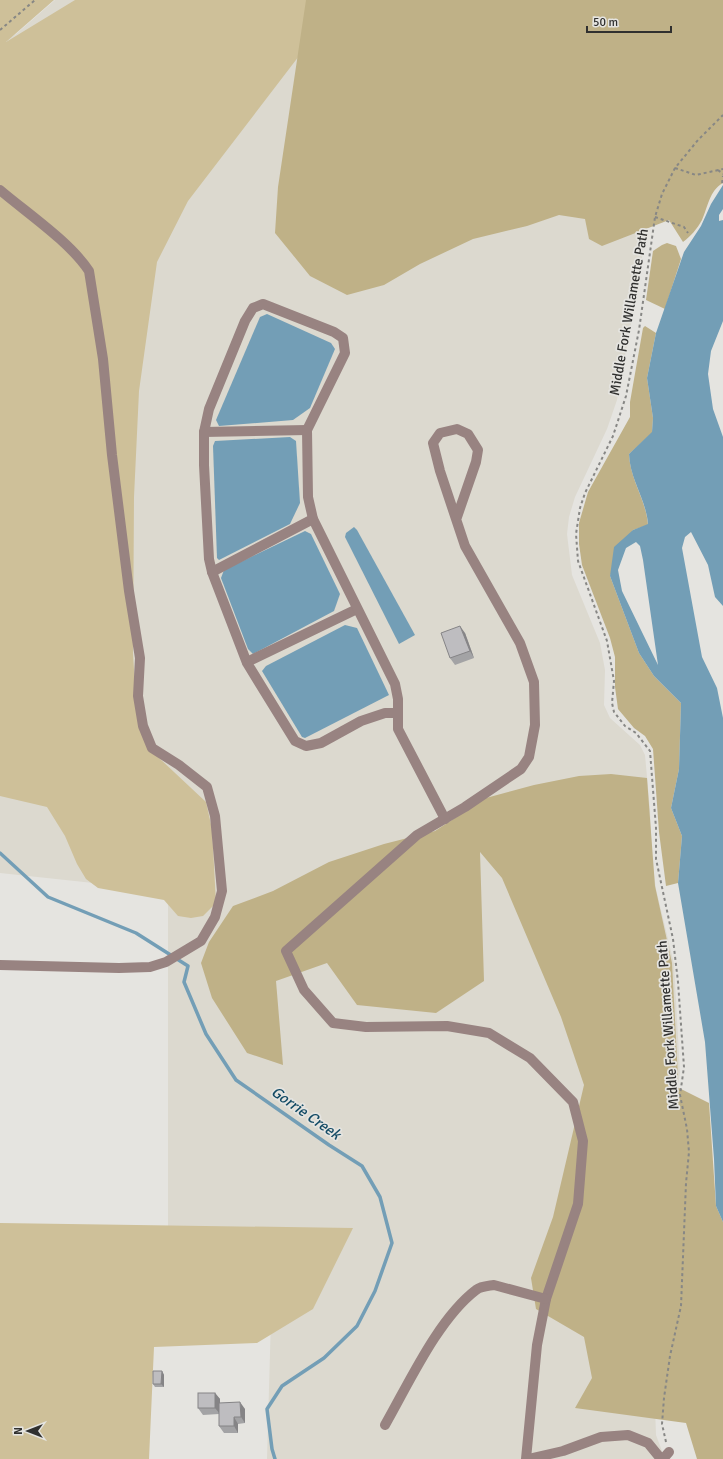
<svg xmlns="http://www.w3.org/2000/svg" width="723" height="1459" font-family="Signika,sans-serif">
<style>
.built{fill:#dcd9cf}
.green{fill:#cec099}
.forest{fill:#bfb187}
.water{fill:#739eb6;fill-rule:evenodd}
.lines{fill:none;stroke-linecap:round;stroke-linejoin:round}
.stream{stroke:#739eb6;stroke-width:3.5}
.path{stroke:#878785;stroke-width:2;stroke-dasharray:3 3;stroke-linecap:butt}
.minor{stroke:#988381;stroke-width:10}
.wall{fill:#a3a3a5}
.shaded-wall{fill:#858486}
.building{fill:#bebdc0;stroke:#858486}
.labels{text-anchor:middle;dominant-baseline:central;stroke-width:3.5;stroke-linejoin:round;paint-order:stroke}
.street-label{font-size:14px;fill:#30302f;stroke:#e5e4e0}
.water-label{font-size:15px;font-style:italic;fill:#134b65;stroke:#e5e4e0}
</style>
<rect width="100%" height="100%" fill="#e5e4e0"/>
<!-- built -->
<path class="built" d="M55 0H698L647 224 637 291 617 400 607 429 575 497 569 517 567 534 572 575 600 643 605 670 604 705 610 718 640 745 645 755 650 810 652 859 656 889 674 964 680 1073 678 1085V1110L655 1407 656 1435 665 1459H267L271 1318 168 1322V891L0 873V44L16 34Z"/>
<!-- green -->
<g class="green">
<path d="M0 0H54L6 42 75 0H313L299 56 188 201 157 262 139 391 134 497 133 654 137 716 158 757 206 802 212 829 216 903 203 916 191 918 178 916 164 900 98 888 86 879 77 864 65 836 47 807 0 796Z"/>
<path d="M0 1223 353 1228 313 1309 257 1343 154 1347 149 1459H0Z"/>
</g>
<!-- forest -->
<g class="forest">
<path d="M306 0H723V183C709 191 708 207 702 220 697 229 691 236 683 242L669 220 602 246 589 239 585 219 559 215 527 226 473 239 420 264 384 285 347 295 310 276 275 233 278 187Z"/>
<path d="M667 243 676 246 681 259 665 309 646 300 653 251 662 245Z"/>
<path d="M645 326 656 333 647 378 653 418 652 433 629 454C630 480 646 499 648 525L633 530 610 576 639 653 654 676 681 703 679 769 671 808 682 836 678 883 666 886 659 832 653 749 645 736 634 728 618 709 615 687V657L610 638 582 565 579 544V523L588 492 630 417V402L643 328Z"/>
<path d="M611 774 647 778 655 886 672 963 678 1077 675 1086 709 1103 716 1206 723 1222V1459H697L686 1423 575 1408 592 1378 584 1337 536 1309 531 1278 553 1217 584 1085 561 1017 502 878 480 852 484 981 436 1013 357 1005 327 963 276 981 283 1065 247 1053 212 998 201 963 209 942 233 906 273 891 329 862 384 844 435 831 486 798 534 785 579 776Z"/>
</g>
<!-- water -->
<g class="water">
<path d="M723 185V209L719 215V221L723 220V321L711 351 708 374 713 409 723 437V606L715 597 708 565 691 532 685 537 682 548 702 657 717 688 723 718V1222L716 1206 714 1159 705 1042 678 883 682 836 671 808 679 769 681 703 654 676 639 653 610 576 614 547 633 530 648 524C646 499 630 480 629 454L652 432 653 418 647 378 656 333 684 252 701 226 711 204ZM636 542 640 546 643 560 658 665 622 591 618 570 626 548Z"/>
<path d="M267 314 331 343 335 349 310 408 293 420 219 426 216 420 260 317Z"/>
<path d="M290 437 296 441 300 503 290 524 219 560 217 558 213 446 215 441Z"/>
<path d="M354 527 357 530 415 635 399 644 345 537 346 533Z"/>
<path d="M305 531 311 534 340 594 334 611 253 654 248 649 221 578 224 570Z"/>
<path d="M345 625 357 628 389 695 305 738 302 737 262 671 266 666Z"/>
</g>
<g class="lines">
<!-- stream -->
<path class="stream" d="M0 853 48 897 136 933 188 966 184 982 206 1034 236 1080 329 1145 362 1166 380 1197 392 1243 375 1291 357 1326 324 1358 282 1386 267 1409 272 1449 275 1459"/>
<!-- path -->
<g class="path">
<path d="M0 30 35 0"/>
<path d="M675 168 696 175 723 169"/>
<path d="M718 170 723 174"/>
<path d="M722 183 723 176"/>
<path d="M655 217 684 227 688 233"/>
<path d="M666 1442 662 1424 664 1398 670 1356 681 1306 686 1183 689 1152 687 1129 680 1095 684 1067 678 982 673 939 656 859V828L650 751 636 733 625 726 614 712 612 703 614 681 607 641 578 561 576 534 580 508 585 493 613 436 626 396 639 330 655 217 662 194 675 168 698 140 723 115"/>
</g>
<!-- minor -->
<g class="minor">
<path d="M0 190C27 213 70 242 89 271L103 359 112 455 129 591 140 658 138 696 143 726 152 748 179 765 207 787 215 816 222 891 215 917 201 941 166 962 150 967 119 968 0 965"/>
<path d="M204 432 307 430"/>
<path d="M457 517 476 462 478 450 468 434 457 429 440 433 433 443 440 471 465 546 520 643 534 682 535 725 529 757 521 769 465 807 417 835 286 951 304 990 333 1023 366 1027 447 1026 489 1033 530 1058 573 1102 583 1141 578 1204 546 1299 537 1345 526 1459"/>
<path d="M212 572 313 519"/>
<path d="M247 662 357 609"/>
<path d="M398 713H385L361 721 321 743 306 746 295 741 247 663 212 572 209 559 204 465V432L209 409 245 321 253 308 263 304 334 332 343 338 345 353 307 430 308 497 313 519 395 684 398 699V729L445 819"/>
<path d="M385 1425C409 1383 438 1319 476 1290 481 1286 488 1286 494 1285L546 1299"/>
<path d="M528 1459 563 1451 601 1437 628 1435 648 1443 661 1459"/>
<path d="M663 1459 669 1452"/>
</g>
</g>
<!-- wall -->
<g class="wall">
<path d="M465 633 474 658 455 665 450 658Z"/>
<path d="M162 1371 164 1375V1387H155L153 1384Z"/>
<path d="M215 1393 220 1399V1403L245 1409V1423L238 1424V1433H224L219 1426V1414L203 1415 198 1408Z"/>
</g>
<!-- shaded-wall -->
<g class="shaded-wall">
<path d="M460 626 465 633 474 658 470 651Z"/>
<path d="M162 1371 164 1375V1387L161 1384Z"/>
<path d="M215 1393 220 1399V1414L215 1408Z"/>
<path d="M240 1402 245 1409V1423L241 1417Z"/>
<path d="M234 1417 238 1424V1433L234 1426Z"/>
</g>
<!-- building -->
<g class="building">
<path d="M460 626 470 651 450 658 441 633Z"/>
<path d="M153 1371H162L161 1384H153Z"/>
<rect x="198" y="1393" width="17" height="15"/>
<path d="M240 1402 241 1417H234V1426H219V1403Z"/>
</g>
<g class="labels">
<!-- street labels -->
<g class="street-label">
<text transform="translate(629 312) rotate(-80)">Middle Fork Willamette Path</text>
<text transform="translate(668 1025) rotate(-94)">Middle Fork Willamette Path</text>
</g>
<!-- water labels -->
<g class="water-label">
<text transform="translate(306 1113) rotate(35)">Gorrie Creek</text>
</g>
</g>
<!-- north arrow -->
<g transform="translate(28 1431) rotate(270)" stroke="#e5e4e0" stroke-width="3" paint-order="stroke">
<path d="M0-3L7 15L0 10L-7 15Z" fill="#30302f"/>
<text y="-6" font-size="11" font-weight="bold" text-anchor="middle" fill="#30302f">N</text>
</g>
<!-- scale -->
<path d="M587 26v6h84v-6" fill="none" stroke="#30302f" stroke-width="2"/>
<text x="593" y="26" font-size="12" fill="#30302f" stroke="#e5e4e0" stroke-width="3" paint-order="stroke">50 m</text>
</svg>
